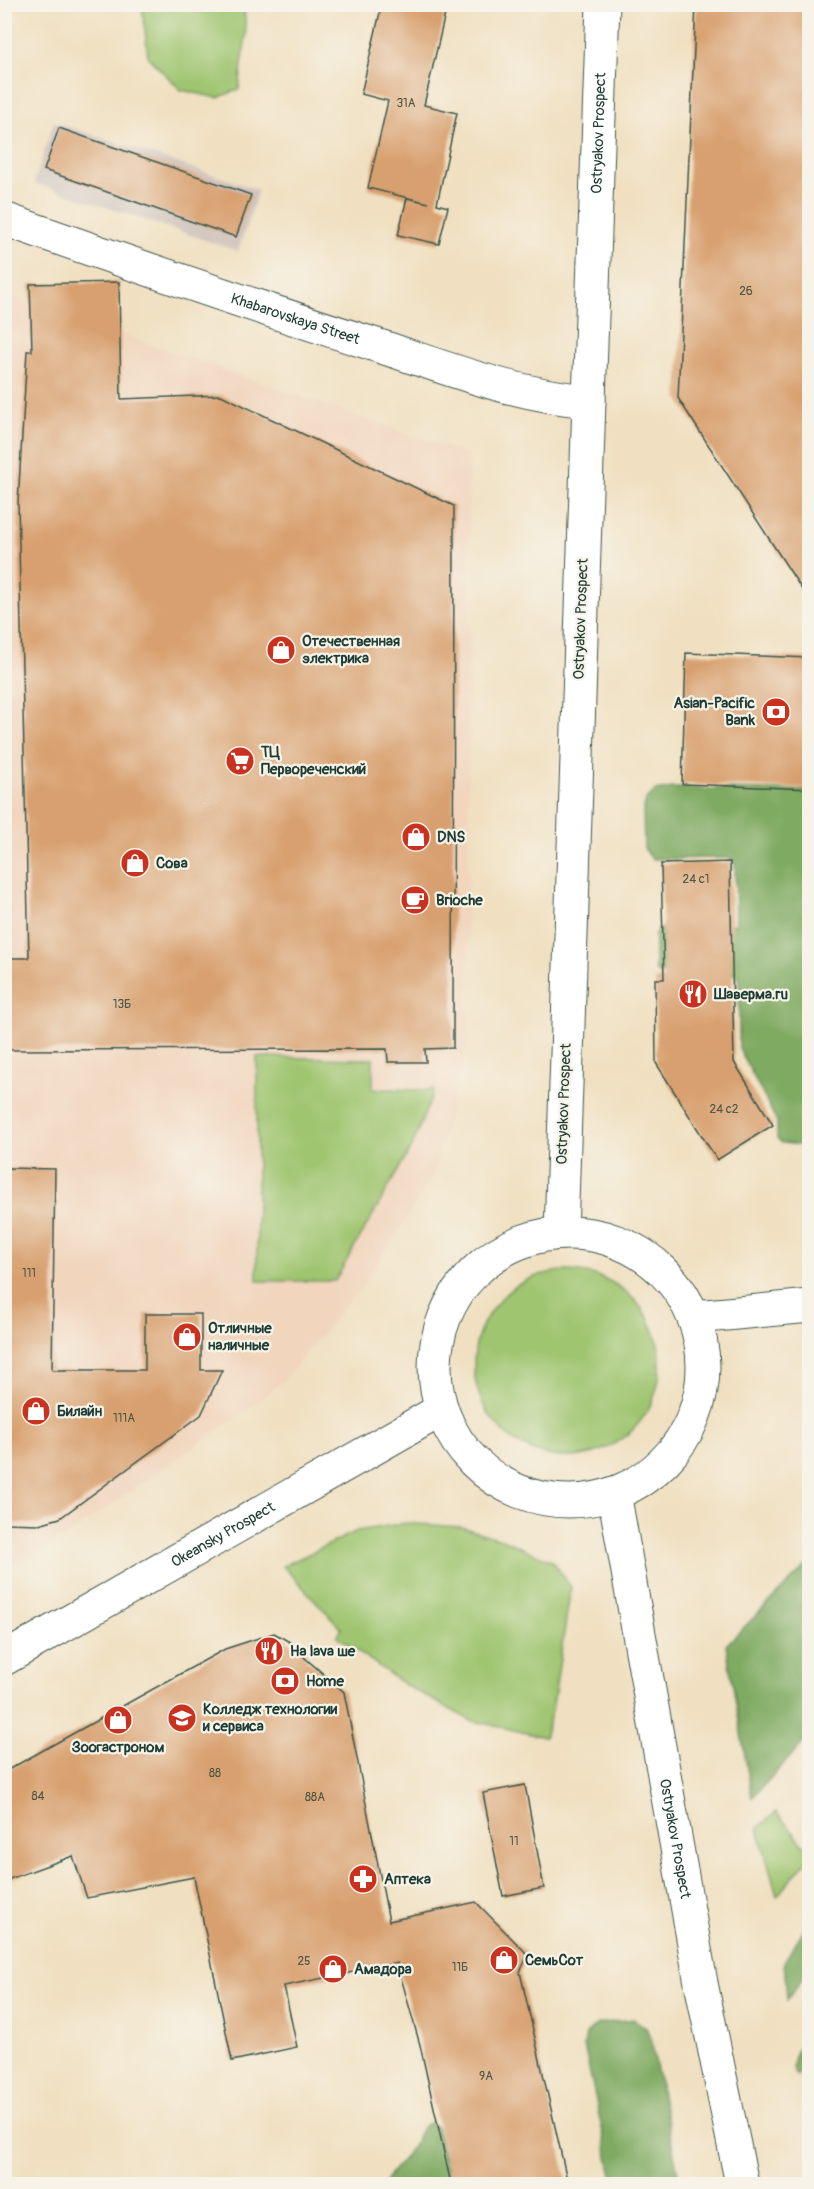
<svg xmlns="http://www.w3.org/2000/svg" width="814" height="2189" font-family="Pangolin,sans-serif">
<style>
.built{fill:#f1d5bd}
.industrial{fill:#cec1ba}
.green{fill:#9fc570;stroke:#5f8152;stroke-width:1.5}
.forest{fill:#7faa62;stroke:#4f744b;stroke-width:1.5}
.building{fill:#d8a070}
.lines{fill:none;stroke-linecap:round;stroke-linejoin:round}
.street-casing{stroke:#3e5549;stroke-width:35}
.secondary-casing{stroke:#3e5549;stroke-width:35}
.primary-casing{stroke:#3e5549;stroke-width:35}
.street{stroke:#fff;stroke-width:33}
.secondary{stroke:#fff;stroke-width:33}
.primary{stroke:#fff;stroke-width:33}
.labels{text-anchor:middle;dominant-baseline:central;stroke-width:4.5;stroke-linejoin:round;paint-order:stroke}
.number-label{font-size:12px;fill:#4d5643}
.street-label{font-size:15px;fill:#1f3d34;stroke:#f7f3e8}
.poi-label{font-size:15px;font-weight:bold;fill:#1f3d34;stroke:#f7f3e8;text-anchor:start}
</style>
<rect width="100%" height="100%" fill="#f7f3e8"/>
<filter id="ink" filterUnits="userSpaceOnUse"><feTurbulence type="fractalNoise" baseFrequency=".0167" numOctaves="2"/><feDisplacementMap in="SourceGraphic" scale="12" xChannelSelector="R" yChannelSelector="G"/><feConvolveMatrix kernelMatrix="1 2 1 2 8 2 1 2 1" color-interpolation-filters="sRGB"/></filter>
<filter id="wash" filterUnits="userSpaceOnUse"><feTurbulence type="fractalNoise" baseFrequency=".008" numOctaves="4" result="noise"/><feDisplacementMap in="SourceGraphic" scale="24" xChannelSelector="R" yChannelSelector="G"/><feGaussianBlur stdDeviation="1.35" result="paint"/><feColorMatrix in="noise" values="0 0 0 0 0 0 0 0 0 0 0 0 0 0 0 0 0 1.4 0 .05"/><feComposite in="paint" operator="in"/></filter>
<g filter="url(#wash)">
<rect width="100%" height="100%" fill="#f0e0c1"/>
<!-- built -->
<path class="built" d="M5 294 469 455 468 1044 432 1178 364 1283 286 1378 261 1400 71 1533 5 1570Z"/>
<!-- industrial -->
<path class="industrial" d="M54 122 258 190 238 251 34 183Z"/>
<!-- green -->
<g class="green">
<path d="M142 5H244L246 34 239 89 218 98 181 90 148 57Z"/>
<path d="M257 1057 373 1059V1089L434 1090 412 1146 335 1281H257Z"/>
<circle cx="567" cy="1364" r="93"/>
<path d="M406 1523 461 1527 504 1540 552 1561 571 1587 552 1711 544 1737 470 1720 405 1685 337 1636 342 1629 283 1566 357 1531Z"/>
<path d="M776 1812 810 1852 809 1858 777 1896 758 1828Z"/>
</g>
<!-- forest -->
<g class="forest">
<path d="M672 788 809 791V1146L782 1143 777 1138V1122L739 1048V981L736 974H658L655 970V933L660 929 736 924 735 863 729 858 652 859 644 848 643 811 646 800 655 791Z"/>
<path d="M809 1563V1737L752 1798 726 1645Z"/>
<path d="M809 1921V1969L787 2000 784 1962Z"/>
<path d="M633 2019 646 2027 651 2040 680 2184H614L584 2046 586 2034 598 2024Z"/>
<path d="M809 2032V2058L797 2076C785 2061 800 2045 809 2032Z"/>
<path d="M429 2123 436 2127 450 2184H384C391 2168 407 2158 415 2142 419 2134 420 2127 429 2123Z"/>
</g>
<g id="blocks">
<!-- building -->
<g class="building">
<path d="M382 4H424L423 9 445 14 424 105 457 113 437 204 448 207 439 244 398 235 407 198 429 203 368 188 388 101 361 94Z"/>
<path d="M696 4H810V245L806 367 810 373V602L678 398Z"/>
<path d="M59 128 251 195 236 237 44 170Z"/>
<path d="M119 282 121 399 221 395 454 506 453 1048 425 1049 426 1062H388L387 1049 4 1050V958H29L18 503 27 351H32L30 284Z"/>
<path d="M686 653 810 658V789L682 784Z"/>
<path d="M730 862 734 1062 773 1125 717 1160 656 1063 655 979H664L661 864Z"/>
<path d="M4 1168 55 1169 52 1370H145V1314H201V1370H222L201 1415 60 1518 39 1524 4 1523Z"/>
<path d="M274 1633 307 1652 304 1657 344 1692 389 1921 476 1902 528 1955 520 1972 568 2184H451L420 2045 397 1963 284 1986 297 2047 232 2061 194 1877 87 1898 73 1856 4 1881V1772L225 1649Z"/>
<path d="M525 1785 544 1888 503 1896 483 1793Z"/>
</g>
</g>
</g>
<g filter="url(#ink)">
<use href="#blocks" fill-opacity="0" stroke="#3e5549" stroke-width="1.5"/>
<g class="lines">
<!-- street casing -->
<g class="street-casing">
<g id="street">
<path id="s1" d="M589 401 603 4"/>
</g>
</g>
<!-- secondary casing -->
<g class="secondary-casing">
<g id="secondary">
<path id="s2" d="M4 219C126 262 247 304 370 343 441 366 513 395 589 401L561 1233"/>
<path id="s3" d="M614 1493 701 1983 742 2184"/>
</g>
</g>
<!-- primary casing -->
<g class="primary-casing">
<g id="primary">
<circle cx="569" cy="1367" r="134"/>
<path d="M695 1317 810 1306"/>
<path id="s4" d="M4 1659 441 1410"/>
</g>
</g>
<!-- street -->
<use href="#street" class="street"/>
<!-- secondary -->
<use href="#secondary" class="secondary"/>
<!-- primary -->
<use href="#primary" class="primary"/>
</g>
</g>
<!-- icons -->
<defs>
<g id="shop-disc" transform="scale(1.5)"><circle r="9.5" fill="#c8321e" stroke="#f7f3e8"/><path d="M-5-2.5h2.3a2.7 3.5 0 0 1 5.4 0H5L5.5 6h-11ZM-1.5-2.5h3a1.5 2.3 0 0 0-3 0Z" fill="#fff"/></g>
<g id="bank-disc" transform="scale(1.5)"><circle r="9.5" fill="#c8321e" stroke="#f7f3e8"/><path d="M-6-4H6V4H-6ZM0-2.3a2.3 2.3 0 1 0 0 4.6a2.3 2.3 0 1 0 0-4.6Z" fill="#fff"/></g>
<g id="supermarket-disc" transform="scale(1.5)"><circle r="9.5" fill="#c8321e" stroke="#f7f3e8"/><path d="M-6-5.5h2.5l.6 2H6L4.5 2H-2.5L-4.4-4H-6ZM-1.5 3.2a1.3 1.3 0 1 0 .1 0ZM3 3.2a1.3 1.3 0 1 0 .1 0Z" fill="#fff"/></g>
<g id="cafe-disc" transform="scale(1.5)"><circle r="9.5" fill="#c8321e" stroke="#f7f3e8"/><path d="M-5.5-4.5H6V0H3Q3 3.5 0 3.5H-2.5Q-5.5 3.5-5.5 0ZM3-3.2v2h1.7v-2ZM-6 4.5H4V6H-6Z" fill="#fff"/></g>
<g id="restaurant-disc" transform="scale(1.5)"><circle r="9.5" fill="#c8321e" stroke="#f7f3e8"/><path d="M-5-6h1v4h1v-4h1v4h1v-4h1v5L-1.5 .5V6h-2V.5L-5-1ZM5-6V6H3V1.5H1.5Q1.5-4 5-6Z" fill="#fff"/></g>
<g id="university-disc" transform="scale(1.5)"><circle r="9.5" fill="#c8321e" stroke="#f7f3e8"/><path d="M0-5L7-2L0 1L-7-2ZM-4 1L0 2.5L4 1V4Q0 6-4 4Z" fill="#fff"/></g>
<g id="pharmacy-disc" transform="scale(1.5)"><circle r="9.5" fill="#c8321e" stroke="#f7f3e8"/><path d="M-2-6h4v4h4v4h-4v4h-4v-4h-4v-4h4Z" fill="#fff"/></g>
</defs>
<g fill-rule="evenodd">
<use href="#shop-disc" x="281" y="650"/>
<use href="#bank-disc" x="776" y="712"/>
<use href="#supermarket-disc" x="240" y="761"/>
<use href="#shop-disc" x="416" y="837"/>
<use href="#shop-disc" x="135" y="863"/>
<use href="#cafe-disc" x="415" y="900"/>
<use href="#restaurant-disc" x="693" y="994"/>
<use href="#shop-disc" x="187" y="1337"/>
<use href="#shop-disc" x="36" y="1411"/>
<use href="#restaurant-disc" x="269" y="1651"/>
<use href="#bank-disc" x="285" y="1681"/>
<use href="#university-disc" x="182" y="1718"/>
<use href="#shop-disc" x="118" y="1720"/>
<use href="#pharmacy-disc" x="363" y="1879"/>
<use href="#shop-disc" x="504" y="1960"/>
<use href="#shop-disc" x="333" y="1969"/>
</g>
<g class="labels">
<!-- number labels -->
<g class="number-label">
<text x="406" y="103">31А</text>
<text x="746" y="291">26</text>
<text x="696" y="879">24 с1</text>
<text x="122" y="1004">13Б</text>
<text x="724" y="1109">24 с2</text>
<text x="29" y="1273">111</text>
<text x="124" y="1418">111А</text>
<text x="215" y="1773">88</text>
<text x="38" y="1796">84</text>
<text x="315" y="1797">88А</text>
<text x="514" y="1841">11</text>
<text x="304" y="1961">25</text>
<text x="460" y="1967">11Б</text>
<text x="486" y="2076">9А</text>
</g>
<!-- street labels -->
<g class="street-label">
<text stroke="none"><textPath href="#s1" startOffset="268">Ostryakov Prospect</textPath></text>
<text stroke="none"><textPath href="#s2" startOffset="308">Khabarovskaya Street</textPath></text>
<text transform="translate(581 619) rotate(-88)">Ostryakov Prospect</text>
<text transform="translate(564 1104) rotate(-88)">Ostryakov Prospect</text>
<text stroke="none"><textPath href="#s4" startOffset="252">Okeansky Prospect</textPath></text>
<text stroke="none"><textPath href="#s3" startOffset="351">Ostryakov Prospect</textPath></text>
</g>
<!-- poi labels -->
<g class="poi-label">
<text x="302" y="641">Отечественная<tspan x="302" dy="17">электрика</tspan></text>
<text x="755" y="703" text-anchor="end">Asian-Pacific<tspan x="755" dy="17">Bank</tspan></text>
<text x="261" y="752">ТЦ<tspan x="261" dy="17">Первореченский</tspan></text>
<text x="437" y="837">DNS</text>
<text x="156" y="863">Сова</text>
<text x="436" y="900">Brioche</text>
<text x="714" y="994">Шаверма.ru</text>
<text x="208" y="1328">Отличные<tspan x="208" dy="17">наличные</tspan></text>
<text x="57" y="1411">Билайн</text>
<text x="290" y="1651">На lava ше</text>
<text x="306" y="1681">Home</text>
<text x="203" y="1709">Колледж технологии<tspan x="203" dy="17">и сервиса</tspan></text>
<text x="118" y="1747" text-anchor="middle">Зоогастроном</text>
<text x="384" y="1879">Аптека</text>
<text x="525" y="1960">СемьСот</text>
<text x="354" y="1969">Амадора</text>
</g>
</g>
<!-- margin -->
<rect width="814" height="2189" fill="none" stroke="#f7f3e8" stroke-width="24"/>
</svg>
